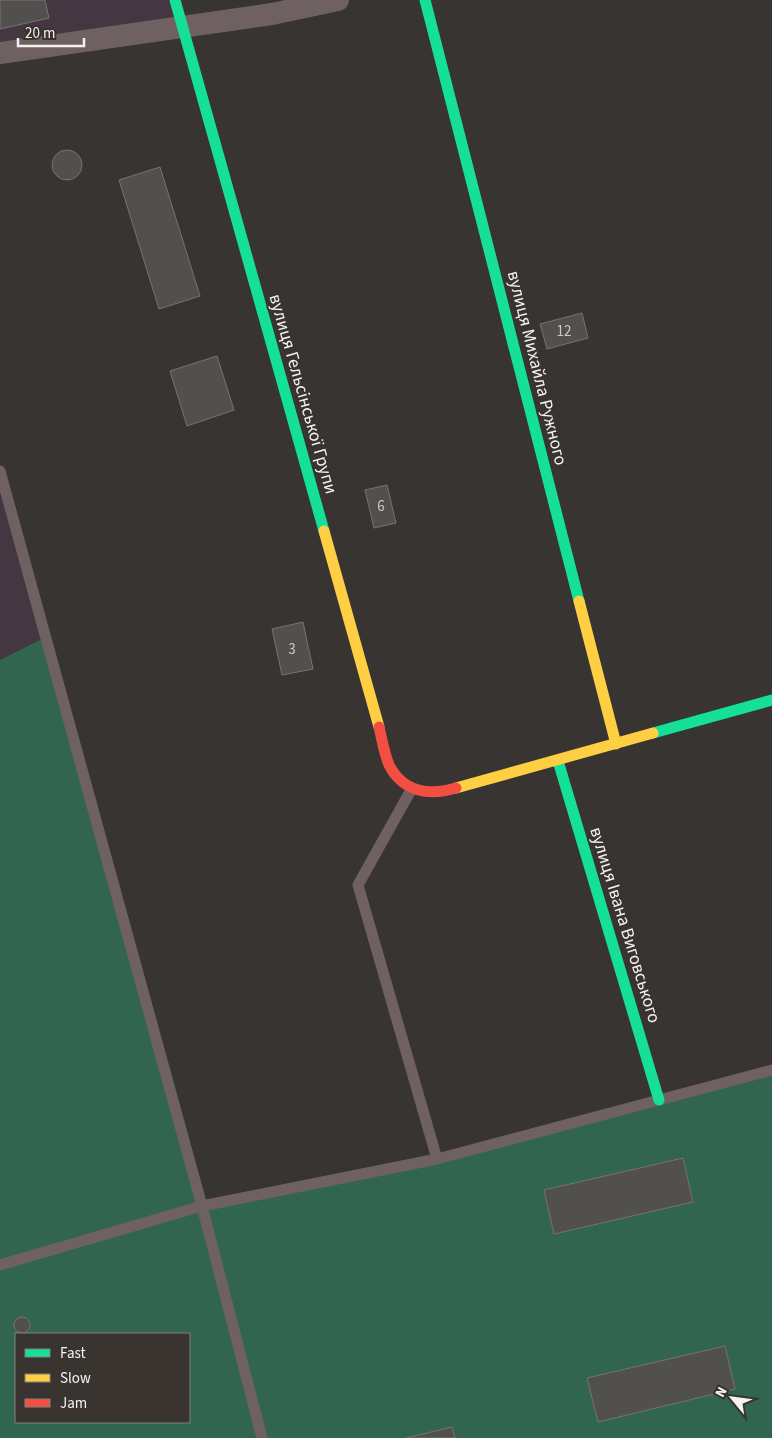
<svg xmlns="http://www.w3.org/2000/svg" width="772" height="1438" font-family="'Source Sans 3',sans-serif">
<style>
.industrial{fill:#453742}
.green{fill:#32654f;fill-rule:evenodd}
.building{fill:#52504f;stroke:#767372}
.lines{fill:none;stroke-linecap:round;stroke-linejoin:round}
.lane{stroke:#6f6162;stroke-width:11}
.street{stroke:#6f6162;stroke-width:22}
.fast{stroke:#16e098;stroke-width:11}
.slow{stroke:#ffcf43;stroke-width:11}
.jam{stroke:#f24e42;stroke-width:11}
.labels{text-anchor:middle;dominant-baseline:central;stroke-width:4;stroke-linejoin:round;paint-order:stroke}
.number-label{font-size:15px;fill:#cccac7}
.street-label{font-size:18px;fill:#f5f2ef;stroke:#393430}
</style>
<rect width="100%" height="100%" fill="#373432"/>
<!-- industrial -->
<g class="industrial">
<path d="M0 0H175L182 26 0 53Z"/>
<path d="M0 471 46 637 0 660Z"/>
</g>
<!-- green -->
<path class="green" d="M46 637 202 1206 437 1159 772 1070V1438H0V660ZM16 1334H189V1422H16Z"/>
<!-- building -->
<g class="building">
<path d="M0 0H45L49 18 0 29Z"/>
<circle cx="67" cy="165" r="15"/>
<path d="M160 167 200 296 159 309 119 180Z"/>
<path d="M582 313 588 338 547 349 540 324Z"/>
<path d="M217 356 234 410 187 426 170 371Z"/>
<path d="M387 485 396 523 374 528 365 490Z"/>
<path d="M303 622 313 669 282 675 272 629Z"/>
<path d="M683 1158 693 1202 554 1234 544 1190Z"/>
<circle cx="22" cy="1325" r="8"/>
<path d="M725 1346 735 1389 598 1422 587 1378Z"/>
<path d="M452 1427 455 1438H406Z"/>
</g>
<g class="lines">
<!-- lane -->
<g class="lane">
<path d="M0 471 202 1206 262 1438"/>
<path d="M411 790 358 885 437 1159"/>
<path d="M0 1265 202 1206 437 1159 772 1070"/>
</g>
<!-- street -->
<path class="street" d="M0 53 272 14 338 0"/>
<!-- fast -->
<g class="fast">
<path d="M175 0 324 531"/>
<path d="M425 0 579 601"/>
<path d="M653 733 772 700"/>
<path d="M558 761 659 1100"/>
</g>
<!-- slow -->
<g class="slow">
<path d="M324 531 379 727"/>
<path d="M579 601 616 744"/>
<path d="M456 788 653 733"/>
</g>
<!-- jam -->
<path class="jam" d="M379 727C382 739 384 753 389 765 403 792 429 796 456 788"/>
</g>
<g class="labels">
<!-- number labels -->
<g class="number-label">
<text x="564" y="331">12</text>
<text x="381" y="506">6</text>
<text x="292" y="649">3</text>
</g>
<!-- street labels -->
<g class="street-label">
<text transform="translate(537 368) rotate(76)">вулиця Михайла Ружного</text>
<text transform="translate(303 394) rotate(74)">вулиця Гельсінської Групи</text>
<text transform="translate(625 925) rotate(73)">вулиця Івана Виговського</text>
</g>
</g>
<!-- legend -->
<rect x="15" y="1333" width="175" height="90" fill="#393430" stroke="#84807c"/>
<rect x="25" y="1349" width="25" height="8" fill="#16e098" stroke="#84807c"/>
<text x="60" y="1358" font-size="15" fill="#f5f2ef">Fast</text>
<rect x="25" y="1374" width="25" height="8" fill="#ffcf43" stroke="#84807c"/>
<text x="60" y="1383" font-size="15" fill="#f5f2ef">Slow</text>
<rect x="25" y="1399" width="25" height="8" fill="#f24e42" stroke="#84807c"/>
<text x="60" y="1408" font-size="15" fill="#f5f2ef">Jam</text>
<!-- north arrow -->
<g transform="translate(732 1398) rotate(299)" stroke="#393430" stroke-width="4" paint-order="stroke">
<path d="M0-4L9 19L0 12L-9 19Z" fill="#f5f2ef"/>
<text y="-8" font-size="14" font-weight="bold" text-anchor="middle" fill="#f5f2ef">N</text>
</g>
<!-- scale -->
<path d="M18 38v8h66v-8" fill="none" stroke="#f5f2ef" stroke-width="2.5"/>
<text x="25" y="38" font-size="15" fill="#f5f2ef" stroke="#393430" stroke-width="4" paint-order="stroke">20 m</text>
</svg>
